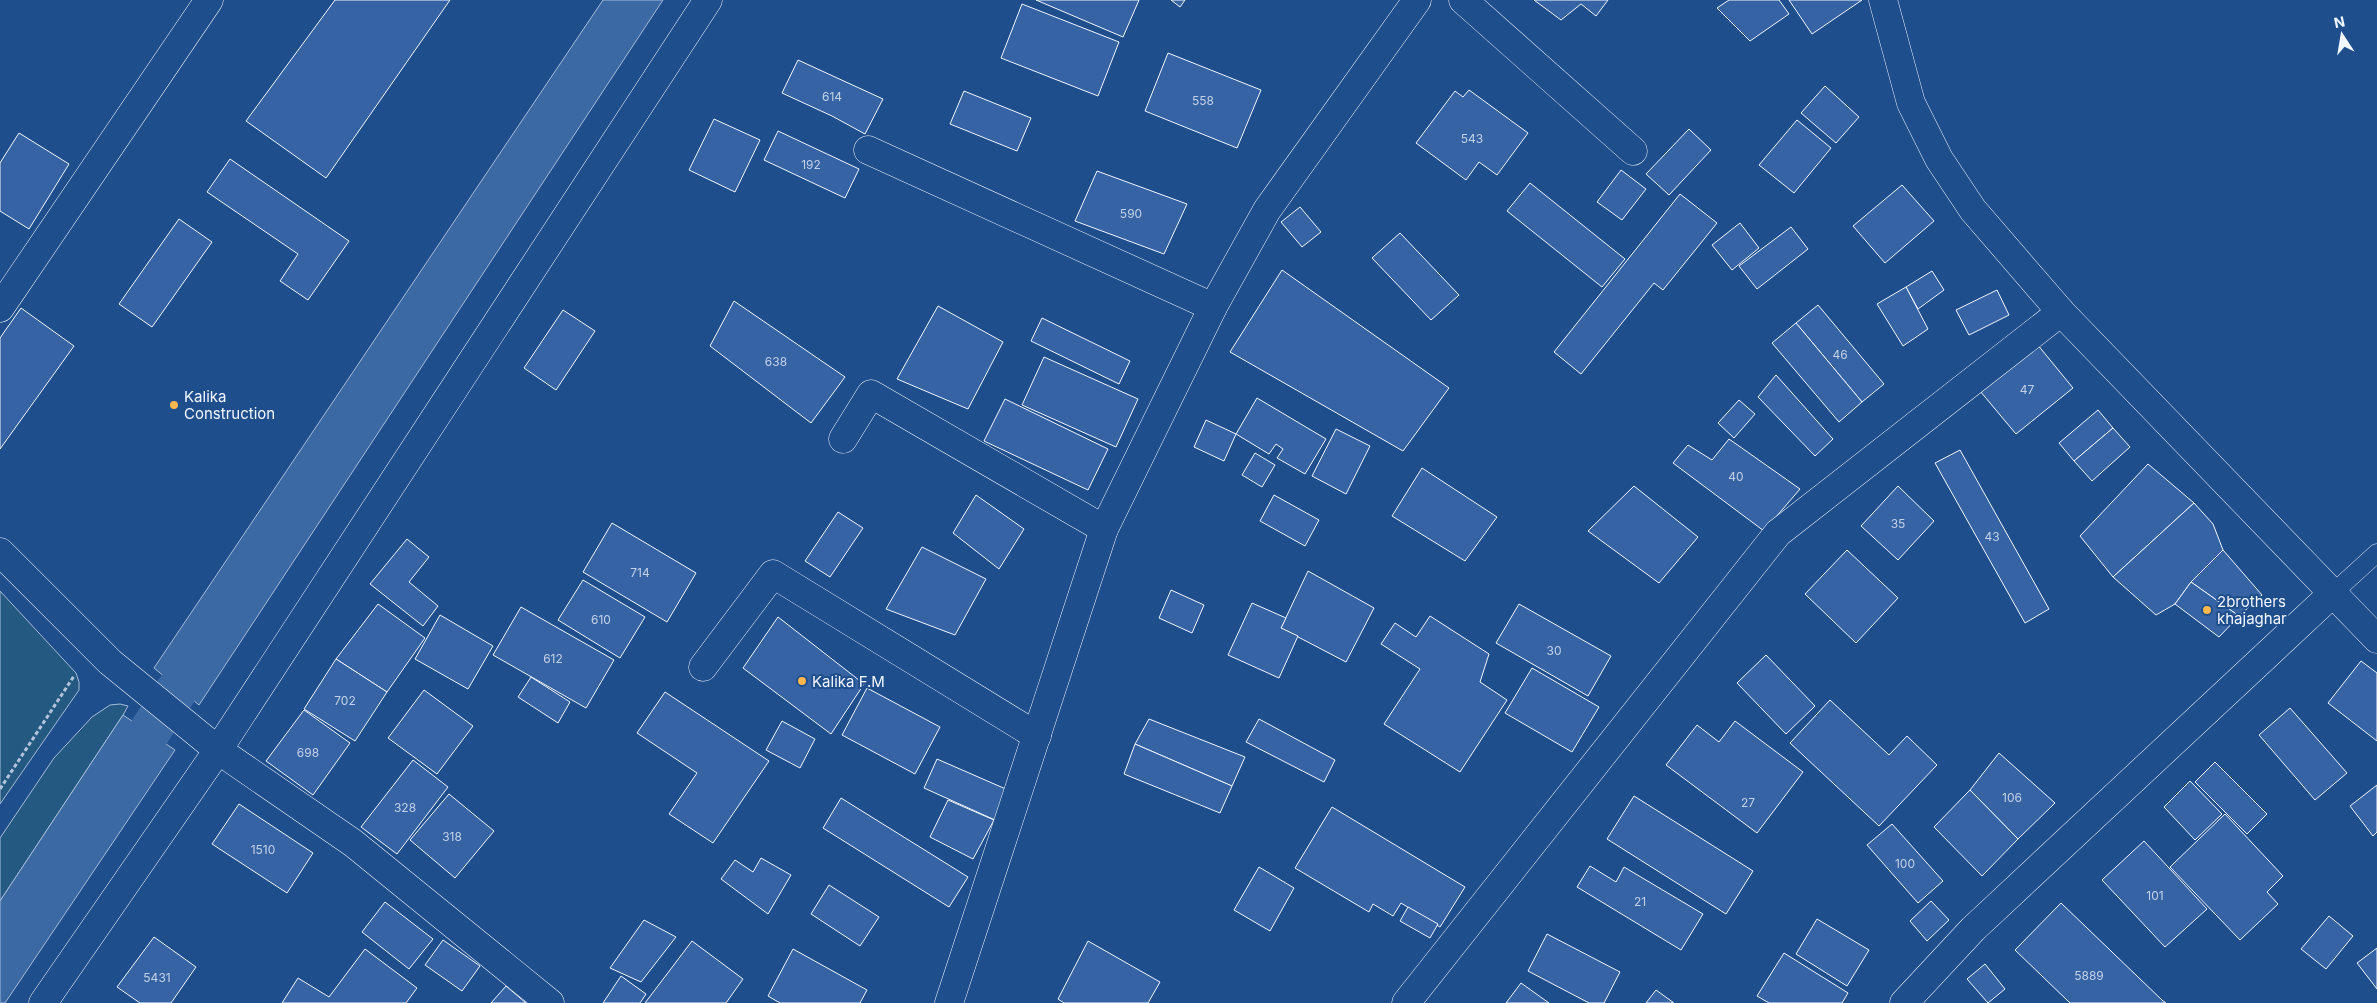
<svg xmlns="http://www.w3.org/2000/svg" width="2377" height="1003" font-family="Inter,sans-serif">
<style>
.green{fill:#245a82;stroke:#a8bbd7}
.water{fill:#3b69a3;stroke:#a8bbd7}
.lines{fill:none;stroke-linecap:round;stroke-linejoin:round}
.canal{stroke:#3b69a3;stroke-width:42}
.building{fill:#3563a3;stroke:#f2f6ff}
.service-casing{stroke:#f2f6ff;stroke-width:19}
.minor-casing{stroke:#f2f6ff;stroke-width:29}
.path{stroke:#b3c4dc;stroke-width:3;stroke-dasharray:4 2.5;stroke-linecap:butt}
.service{stroke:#1f4e8c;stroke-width:18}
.minor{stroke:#1f4e8c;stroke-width:28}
.poi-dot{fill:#ffb74d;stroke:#1f4e8c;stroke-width:2}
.labels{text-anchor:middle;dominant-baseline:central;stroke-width:4;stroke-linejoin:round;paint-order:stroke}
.number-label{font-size:12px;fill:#c3d1e8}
.poi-label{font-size:15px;fill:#f2f6ff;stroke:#1f4e8c;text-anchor:start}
</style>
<rect width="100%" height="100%" fill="#1f4e8c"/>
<!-- green -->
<g class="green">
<path d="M0 591 76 673 79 682V690L0 804Z"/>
<path d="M120 704 128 706 123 715 0 901V838L54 758 92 717 110 705Z"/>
</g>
<!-- water -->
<g class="water">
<path d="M603 0H663L199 705 154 668Z"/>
<path d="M123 715 175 750 5 1003H0V901Z"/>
</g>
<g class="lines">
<!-- canal -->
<path class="canal" d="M117 781 210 640"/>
</g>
<!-- building -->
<g class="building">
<path d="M335 0H450L326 178 246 121Z"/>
<path d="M1036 0H1139L1123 37Z"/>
<path d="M1171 0H1185L1180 7Z"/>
<path d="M1534 0H1608L1596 16 1581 4 1561 20Z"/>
<path d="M1729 0H1779L1789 14 1750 41 1717 8Z"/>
<path d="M1789 0H1862L1812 34Z"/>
<path d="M1022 4 1119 42 1098 96 1001 58Z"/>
<path d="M1168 53 1261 90 1237 148 1145 111Z"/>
<path d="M798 60 883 99 865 134 832 116 782 93Z"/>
<path d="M1825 86 1859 117 1836 143 1801 113Z"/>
<path d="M1469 90 1528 133 1497 175 1479 162 1466 180 1416 143 1455 91 1463 97Z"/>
<path d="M964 91 1031 118 1017 151 950 124Z"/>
<path d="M714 119 760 140 735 192 689 170Z"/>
<path d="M1797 120 1831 148 1794 193 1759 165Z"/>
<path d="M1689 129 1711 150 1669 195 1646 174Z"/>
<path d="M778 131 859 169 845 198 764 160Z"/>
<path d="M19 133 69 164 29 229 0 211V163Z"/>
<path d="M230 159 349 241 308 300 280 281 298 254 207 192Z"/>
<path d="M1621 170 1646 189 1622 220 1597 202Z"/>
<path d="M1097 171 1187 204 1164 254 1075 221Z"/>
<path d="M1530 183 1625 259 1602 287 1507 211Z"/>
<path d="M1902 185 1934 221 1885 263 1853 226Z"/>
<path d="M1680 194 1717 223 1663 290 1654 283 1581 374 1554 352Z"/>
<path d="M1300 207 1321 232 1302 247 1281 222Z"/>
<path d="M179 219 212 242 152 327 119 304Z"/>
<path d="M1740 223 1759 248 1732 270 1712 245Z"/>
<path d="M1791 227 1808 249 1757 289 1739 266Z"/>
<path d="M1400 233 1459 295 1431 320 1372 258Z"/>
<path d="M1282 270 1449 388 1403 451 1230 352Z"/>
<path d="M1932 271 1944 290 1918 309 1906 287Z"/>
<path d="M1906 287 1928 329 1903 346 1877 304Z"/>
<path d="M1997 290 2009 315 1969 335 1956 310Z"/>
<path d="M734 301 845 377 811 423 710 346Z"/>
<path d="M1818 305 1884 384 1862 402 1796 323Z"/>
<path d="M938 306 1003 342 968 409 897 379Z"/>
<path d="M21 308 74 346 0 449V338Z"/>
<path d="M563 310 595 331 556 390 524 368Z"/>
<path d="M1042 318 1130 361 1119 384 1031 341Z"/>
<path d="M1796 323 1862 402 1839 422 1772 343Z"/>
<path d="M2037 344 2073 388 2016 434 1980 391Z"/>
<path d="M1044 357 1138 399 1116 447 1022 405Z"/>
<path d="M1776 375 1833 439 1815 456 1758 397Z"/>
<path d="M1257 398 1326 439 1305 474 1277 458 1283 449 1276 444 1269 454 1236 434Z"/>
<path d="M1005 399 1108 449 1088 490 984 441Z"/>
<path d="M1739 400 1755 414 1734 438 1718 423Z"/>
<path d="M2098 410 2113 428 2074 461 2059 443Z"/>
<path d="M1206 420 1236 434 1224 461 1194 447Z"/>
<path d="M2113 428 2130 447 2092 481 2074 461Z"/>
<path d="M1336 429 1370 446 1346 494 1312 476Z"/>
<path d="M1729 439 1800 489 1764 531 1673 463 1688 445 1712 460Z"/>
<path d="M1960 450 2049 609 2025 623 1935 463Z"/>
<path d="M1255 453 1275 465 1262 487 1242 475Z"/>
<path d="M2148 464 2194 503 2113 577 2080 536Z"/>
<path d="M1422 468 1497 517 1465 561 1392 516Z"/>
<path d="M1634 486 1698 537 1659 583 1588 531Z"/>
<path d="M1898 486 1934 521 1898 560 1861 526Z"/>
<path d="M976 495 1024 529 999 569 953 533Z"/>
<path d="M1274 495 1319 520 1305 546 1260 521Z"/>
<path d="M2194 503 2213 524 2223 550 2191 582 2175 604 2156 615 2113 577Z"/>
<path d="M838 512 863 528 830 577 805 561Z"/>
<path d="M612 523 696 573 667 622 583 572Z"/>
<path d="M407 539 429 557 409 582 438 606 423 626 370 584Z"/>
<path d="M922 547 986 579 955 635 886 609Z"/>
<path d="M1847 550 1898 598 1856 643 1805 594Z"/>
<path d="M2223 550 2262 595 2239 616 2191 582Z"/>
<path d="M1308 571 1374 608 1346 662 1281 628Z"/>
<path d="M583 580 645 617 620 658 558 620Z"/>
<path d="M2191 582 2239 616 2219 637 2175 604Z"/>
<path d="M1171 590 1204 605 1192 633 1159 618Z"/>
<path d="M1252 603 1286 618 1281 628 1298 636 1279 678 1228 655Z"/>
<path d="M378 604 425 638 387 692 336 659Z"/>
<path d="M1519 604 1611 656 1588 696 1496 643Z"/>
<path d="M521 607 614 660 586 708 493 655Z"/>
<path d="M440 615 493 646 468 689 415 659Z"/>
<path d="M1430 616 1489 654 1480 682 1507 700 1460 772 1384 724 1420 669 1381 644 1395 623 1416 637Z"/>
<path d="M778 617 864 684 831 734 743 668Z"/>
<path d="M1766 655 1815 706 1786 734 1737 683Z"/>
<path d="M336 659 387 692 355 741 304 709Z"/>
<path d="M2361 661 2377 673V741L2328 703Z"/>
<path d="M1532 668 1599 707 1572 752 1505 713Z"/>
<path d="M531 677 570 702 558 723 518 697Z"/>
<path d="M867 688 940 727 915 774 842 735Z"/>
<path d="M424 690 473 726 437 774 388 738Z"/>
<path d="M665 692 769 761 713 843 669 814 697 773 637 733Z"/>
<path d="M1830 700 1889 755 1907 736 1937 765 1879 826 1790 743Z"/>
<path d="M2290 708 2347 773 2315 800 2259 735Z"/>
<path d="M304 710 350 743 313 795 266 761Z"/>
<path d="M1149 719 1245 757 1232 786 1135 744Z"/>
<path d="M1259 719 1335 760 1324 782 1246 742Z"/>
<path d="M782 721 815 739 800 768 766 750Z"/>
<path d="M1735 721 1803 772 1757 833 1666 765 1697 725 1719 742Z"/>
<path d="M1135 744 1232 786 1220 813 1124 774Z"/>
<path d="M1999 753 2055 803 2018 839 1970 790Z"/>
<path d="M937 759 1008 790 995 820 924 788Z"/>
<path d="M413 760 448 787 397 854 361 827Z"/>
<path d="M2215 762 2267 814 2247 834 2195 782Z"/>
<path d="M2190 781 2222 814 2195 840 2164 807Z"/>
<path d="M2377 785V832L2373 836 2350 806Z"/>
<path d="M1970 790 2018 839 1982 876 1934 827Z"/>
<path d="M449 794 494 831 455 878 410 840Z"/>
<path d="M1634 796 1753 871 1726 914 1607 839Z"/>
<path d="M841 798 968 877 949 907 823 828Z"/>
<path d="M948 800 994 820 973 859 930 837Z"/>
<path d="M239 804 313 853 287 893 212 844Z"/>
<path d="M1332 807 1465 887 1440 927 1401 903 1393 916 1373 904 1369 912 1295 868Z"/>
<path d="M2225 814 2283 876 2267 892 2278 904 2240 940 2170 867Z"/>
<path d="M1892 824 1943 881 1918 903 1867 845Z"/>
<path d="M2144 841 2207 909 2165 947 2102 880Z"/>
<path d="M761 858 791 875 768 914 721 879 735 860 753 872Z"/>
<path d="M1590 866 1616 882 1624 867 1703 914 1681 950 1577 887Z"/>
<path d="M1259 867 1294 888 1270 931 1234 910Z"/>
<path d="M829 885 879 917 860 946 811 914Z"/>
<path d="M1931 901 1949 920 1927 941 1910 921Z"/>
<path d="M385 902 433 939 409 969 362 932Z"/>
<path d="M2061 903 2163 1001 2166 1003H2070L2015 950Z"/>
<path d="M1408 907 1438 924 1430 938 1400 921Z"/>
<path d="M2329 916 2353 936 2326 969 2301 949Z"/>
<path d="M1817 919 1869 950 1847 986 1796 954Z"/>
<path d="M644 920 676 937 641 982 610 968Z"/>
<path d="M1547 934 1620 972 1604 1003H1589L1528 971Z"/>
<path d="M154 937 196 967 171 1003H140L117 987Z"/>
<path d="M443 940 480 966 462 991 425 965Z"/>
<path d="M692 941 743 979 726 1003H645Z"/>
<path d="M1088 941 1160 982 1148 1003H1064L1058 999Z"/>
<path d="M2377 948V989L2357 963Z"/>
<path d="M365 949 417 988 406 1003H282L298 978 329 997Z"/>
<path d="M793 949 867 990 860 1003H780L768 996Z"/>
<path d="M1784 953 1848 993 1842 1003H1769L1757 996Z"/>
<path d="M1985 964 2005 989 1988 1003 1967 979Z"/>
<path d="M621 976 646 994 640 1003H603Z"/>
<path d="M1521 983 1549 1003H1506Z"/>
<path d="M506 986 526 1003H491Z"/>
<path d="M1656 990 1674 1003H1646Z"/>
</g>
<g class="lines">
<!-- service casing -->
<g class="service-casing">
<path id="service" d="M2332 594 2377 553"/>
</g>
<!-- minor casing -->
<g class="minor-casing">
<g id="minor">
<path d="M1463 0 1633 151"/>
<path d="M1883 0 1911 103 1939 159 1973 210 2061 312 2377 639"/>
<path d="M868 150 1213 307"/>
<path d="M0 308 209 0"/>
<path d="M843 439 871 394 1104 529"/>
<path d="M0 552 110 662 218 750 353 843 550 1003"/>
<path d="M703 667 773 574 1037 736"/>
<path d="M43 1003 218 750 708 0"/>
<path d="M949 1003 1104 529 1213 307 1267 210 1417 0"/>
<path d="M1406 1003 1778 533 2061 312"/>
<path d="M1904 1003 1973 929 2332 594"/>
</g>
</g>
<!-- path -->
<path class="path" d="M0 789 74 676"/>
<!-- service -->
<use href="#service" class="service"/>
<!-- minor -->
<use href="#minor" class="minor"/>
</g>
<!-- markers -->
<g class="poi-dot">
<circle cx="174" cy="405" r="5"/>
<circle cx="2207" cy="610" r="5"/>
<circle cx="802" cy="681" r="5"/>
</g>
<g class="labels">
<!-- number labels -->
<g class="number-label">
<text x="832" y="96">614</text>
<text x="1203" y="100">558</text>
<text x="1472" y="138">543</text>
<text x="811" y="164">192</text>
<text x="1131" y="213">590</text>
<text x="1840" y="354">46</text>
<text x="776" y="361">638</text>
<text x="2027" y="389">47</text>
<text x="1736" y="476">40</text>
<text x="1898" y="523">35</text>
<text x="1992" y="536">43</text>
<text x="640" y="572">714</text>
<text x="601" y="619">610</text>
<text x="1554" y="650">30</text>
<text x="553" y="658">612</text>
<text x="345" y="700">702</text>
<text x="308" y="752">698</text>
<text x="2012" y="797">106</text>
<text x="1748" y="802">27</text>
<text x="405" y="807">328</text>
<text x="452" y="836">318</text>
<text x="263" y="849">1510</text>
<text x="1905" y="863">100</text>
<text x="2155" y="895">101</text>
<text x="1640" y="901">21</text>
<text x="2089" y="975">5889</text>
<text x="157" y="977">5431</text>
</g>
<!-- poi labels -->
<g class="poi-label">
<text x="184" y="396">Kalika<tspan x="184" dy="17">Construction</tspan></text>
<text x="2217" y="601">2brothers<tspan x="2217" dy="17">khajaghar</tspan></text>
<text x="812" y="681">Kalika F.M</text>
</g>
</g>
<!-- north arrow -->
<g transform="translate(2342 35) rotate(348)" stroke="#1f4e8c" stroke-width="4" paint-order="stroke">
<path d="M0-4L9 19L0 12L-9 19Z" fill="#f2f6ff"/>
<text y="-8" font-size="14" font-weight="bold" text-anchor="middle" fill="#f2f6ff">N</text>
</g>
</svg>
